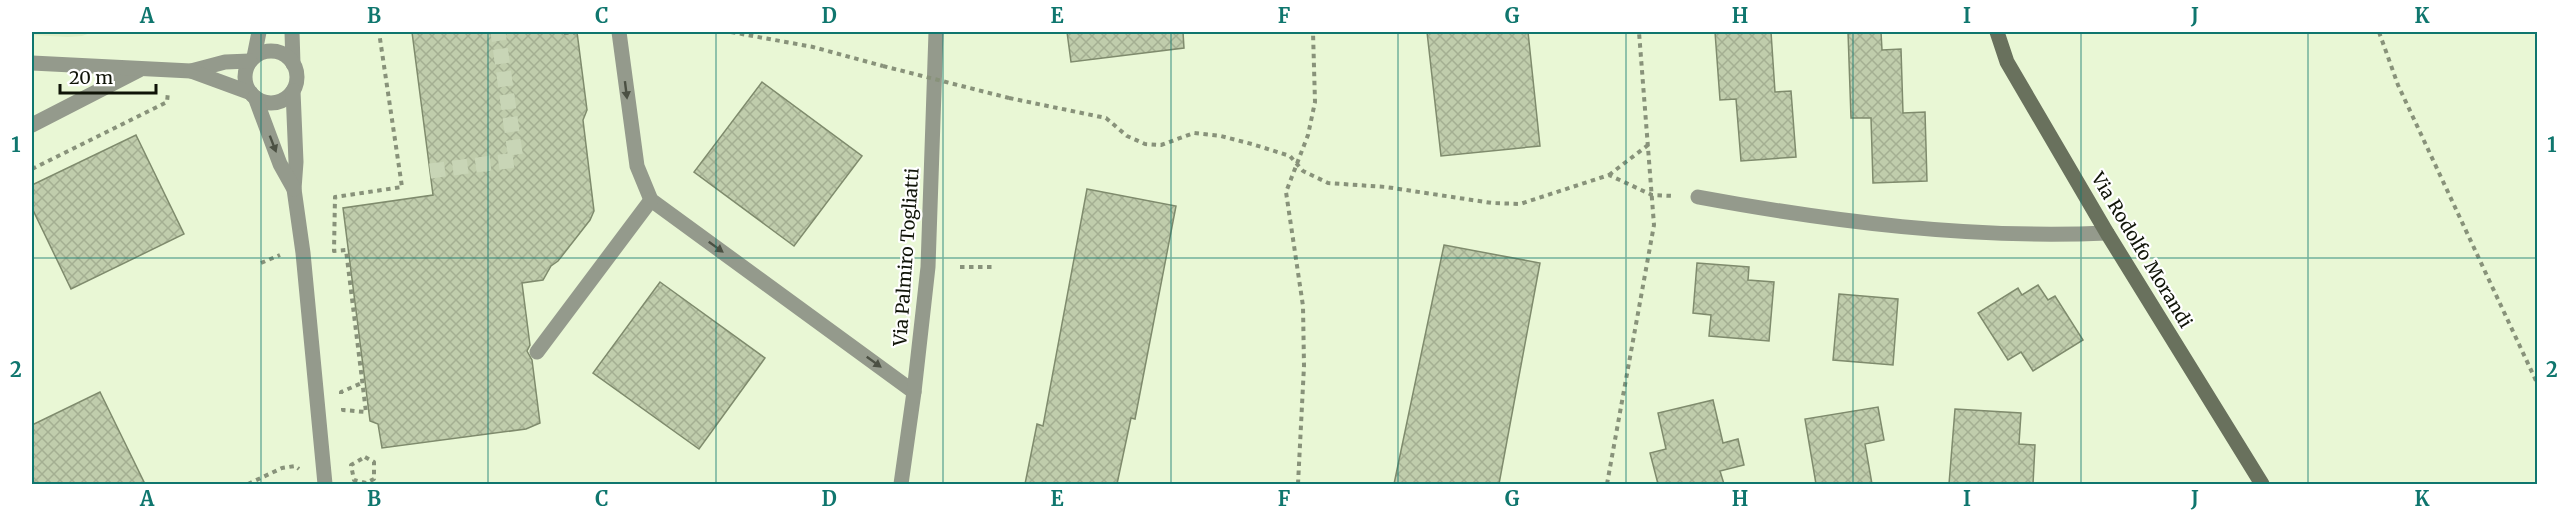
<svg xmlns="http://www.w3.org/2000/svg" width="2569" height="516" font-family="Merriweather,serif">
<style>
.built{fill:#deeec5}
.building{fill:url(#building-cross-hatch);stroke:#7f8b6d;stroke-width:1.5}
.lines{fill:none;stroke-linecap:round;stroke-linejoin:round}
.street-tunnel{stroke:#c8d5b6;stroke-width:15;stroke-dasharray:15 8;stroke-linecap:butt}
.path{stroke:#88927a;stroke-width:4;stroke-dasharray:4.5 4.5;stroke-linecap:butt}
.lane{stroke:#949a8c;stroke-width:15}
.street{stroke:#949a8c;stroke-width:15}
.secondary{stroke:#69715d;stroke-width:15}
.path-bridge{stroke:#88927a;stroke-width:4;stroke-dasharray:4.5 4.5;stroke-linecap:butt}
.oneway{fill:#4b5043}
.grid{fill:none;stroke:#0f766e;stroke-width:1.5;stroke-opacity:0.55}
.labels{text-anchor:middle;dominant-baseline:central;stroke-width:4.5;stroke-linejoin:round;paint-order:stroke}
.street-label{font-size:18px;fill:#101408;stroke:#fff}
.neatline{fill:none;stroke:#0f766e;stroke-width:2}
.grid-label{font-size:20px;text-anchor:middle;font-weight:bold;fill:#0f766e}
</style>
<defs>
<pattern id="building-cross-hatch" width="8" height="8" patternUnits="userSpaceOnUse" patternTransform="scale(1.5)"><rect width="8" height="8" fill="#c0cdac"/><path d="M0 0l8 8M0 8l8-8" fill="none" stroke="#a4af92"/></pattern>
</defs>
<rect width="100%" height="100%" fill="#e9f7d5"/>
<!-- built -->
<path class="built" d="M32 32H93L82 36 68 37 32 35Z"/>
<!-- building -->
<g class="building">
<path d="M412 32H577L587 110 583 120 594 211 590 220 558 261 551 266 543 280 522 283 530 345 527 351 532 360 540 423 526 429 382 448 378 424 370 421 343 208 433 195Z"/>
<path d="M1067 32H1183L1184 48 1071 62Z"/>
<path d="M1427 32H1528L1540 146 1441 156Z"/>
<path d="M1715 32H1771L1775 92 1791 91 1796 157 1741 161 1736 99 1720 100Z"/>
<path d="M1848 32H1881L1882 50 1901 49 1903 113 1925 112 1927 181 1873 183 1871 118H1851Z"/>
<path d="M762 82 862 156 794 246 694 172Z"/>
<path d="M136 135 184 234 71 289 32 208V185Z"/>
<path d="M1087 189 1176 206 1135 419 1131 418 1117 484H1025L1037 424 1043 426Z"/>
<path d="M1444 245 1540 263 1499 484H1394Z"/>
<path d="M1697 263 1749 267 1748 280 1774 282 1769 341 1709 336 1711 315 1693 313Z"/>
<path d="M660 282 765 358 699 449 593 373Z"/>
<path d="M2038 285 2048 300 2055 296 2083 340 2033 371 2021 352 2008 360 1978 313 2018 288 2022 295Z"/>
<path d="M1839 294 1898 299 1893 365 1833 360Z"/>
<path d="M100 392 145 484H32V425Z"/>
<path d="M1713 400 1723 443 1738 439 1744 465 1720 471 1724 484H1658L1650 453 1666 449 1658 413Z"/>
<path d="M1878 407 1884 440 1865 444 1872 484H1816L1805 419Z"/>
<path d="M1955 409 2021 413 2019 444 2035 445 2033 484H1949Z"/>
</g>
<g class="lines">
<!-- street-tunnel -->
<path class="street-tunnel" d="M430 171 516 160 498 32"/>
<!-- path -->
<g class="path">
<path d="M731 32 813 47 883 66"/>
<path d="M2379 32 2398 85 2538 385"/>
<path d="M564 33 579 32"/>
<path d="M1009 98 1106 118 1127 136 1145 144 1161 145 1194 133 1221 136 1252 144 1290 156 1303 171 1328 183 1386 187 1492 203 1520 204 1609 175 1652 195 1675 196"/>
<path d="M32 169 167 102 168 92"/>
<path d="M1609 175 1648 145"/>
<path d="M261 263 280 255"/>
<path d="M960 267H992"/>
<path d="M341 394V392L362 383"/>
<path d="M343 408V410L366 412 346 250 334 251 335 197 402 187 379 32"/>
<path d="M365 457 374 462V479L366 483 354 480 351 465Z"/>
<path d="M248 484 282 468 295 466 299 469"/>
<path d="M1298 484 1304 366 1303 306 1286 192 1308 135 1315 102 1313 32"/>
<path d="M1607 484 1654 225 1639 32"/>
</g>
<!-- lane -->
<g class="lane">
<path d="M619 32 637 166 651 200 914 392"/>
<path d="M32 125 139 70"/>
<path d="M1698 197C1833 222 1970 239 2107 233"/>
<path d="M537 352 651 200"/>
</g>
<!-- street -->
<g class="street">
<path d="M292 32 293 64"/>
<circle cx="271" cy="77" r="26"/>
<path d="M254 57 259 32"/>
<path d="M32 63 191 71 225 62 250 61"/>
<path d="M191 71 251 93"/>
<path d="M293 91 296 162 294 189 303 253 325 484"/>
<path d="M255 97 280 164 294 189"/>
<path d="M901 484 914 392 928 267 936 32"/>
</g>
<!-- secondary -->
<path class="secondary" d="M1997 32 2007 62 2107 233 2262 484"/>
<!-- path-bridge -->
<path class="path-bridge" d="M883 66 1009 98"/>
</g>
<!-- one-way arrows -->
<defs><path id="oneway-solid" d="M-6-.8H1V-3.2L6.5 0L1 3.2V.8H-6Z" transform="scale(1.5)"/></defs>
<g class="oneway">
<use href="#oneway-solid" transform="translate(626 90) rotate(83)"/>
<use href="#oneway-solid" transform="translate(273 144) rotate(69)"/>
<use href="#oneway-solid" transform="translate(716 247) rotate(36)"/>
<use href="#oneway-solid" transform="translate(874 362) rotate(36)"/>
</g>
<!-- grid -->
<path class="grid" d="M261 32V484M488 32V484M716 32V484M943 32V484M1171 32V484M1398 32V484M1626 32V484M1853 32V484M2081 32V484M2308 32V484M32 258H2538"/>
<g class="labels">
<!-- street labels -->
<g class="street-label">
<text transform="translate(2142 250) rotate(59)">Via Rodolfo Morandi</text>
<text transform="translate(906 257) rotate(-86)">Via Palmiro Togliatti</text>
</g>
</g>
<!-- border -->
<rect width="2569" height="516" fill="none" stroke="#ffffff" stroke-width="66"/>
<!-- scale -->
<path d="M60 84v9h96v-9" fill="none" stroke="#101408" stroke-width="3"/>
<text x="69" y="84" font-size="18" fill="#101408" stroke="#ffffff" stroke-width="4.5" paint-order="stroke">20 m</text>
<rect x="33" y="33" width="2503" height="450" class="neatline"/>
<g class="grid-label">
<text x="147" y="23">A</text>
<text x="374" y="23">B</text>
<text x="602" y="23">C</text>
<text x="829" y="23">D</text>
<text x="1057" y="23">E</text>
<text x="1284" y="23">F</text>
<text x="1512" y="23">G</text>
<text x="1740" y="23">H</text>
<text x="1967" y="23">I</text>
<text x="2195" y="23">J</text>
<text x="2422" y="23">K</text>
<text x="16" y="152">1</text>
<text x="2552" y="152">1</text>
<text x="16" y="377">2</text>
<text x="2552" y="377">2</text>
<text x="147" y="506">A</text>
<text x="374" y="506">B</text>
<text x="602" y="506">C</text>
<text x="829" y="506">D</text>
<text x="1057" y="506">E</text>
<text x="1284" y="506">F</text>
<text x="1512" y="506">G</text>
<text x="1740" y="506">H</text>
<text x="1967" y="506">I</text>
<text x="2195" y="506">J</text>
<text x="2422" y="506">K</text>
</g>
</svg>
